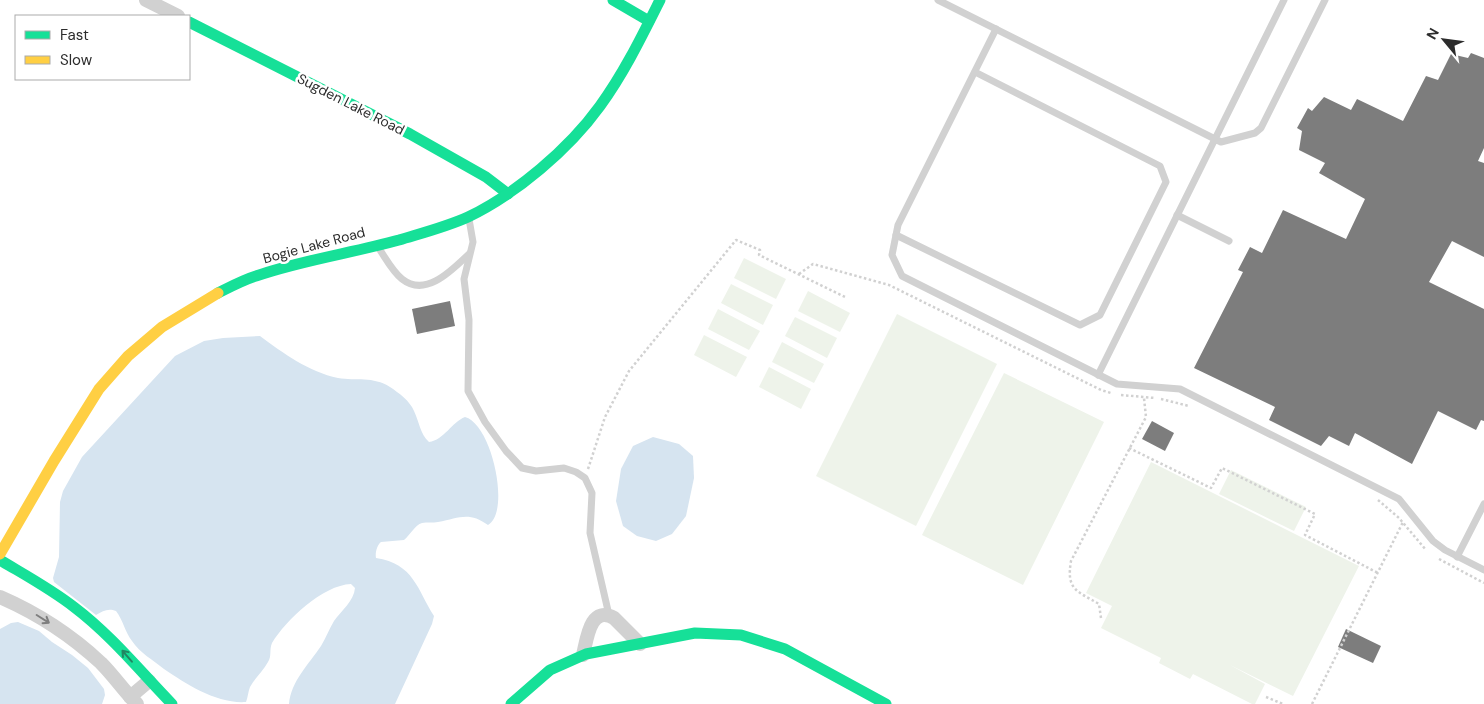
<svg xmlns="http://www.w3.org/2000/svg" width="1484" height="704" font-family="'DM Sans',sans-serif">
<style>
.green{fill:#eef3ea}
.water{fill:#d6e4f0}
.building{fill:#7d7d7d}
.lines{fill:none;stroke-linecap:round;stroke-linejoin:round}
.path{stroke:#d1d1d1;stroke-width:2.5;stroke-dasharray:2.5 2.5;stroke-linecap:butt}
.lane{stroke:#d1d1d1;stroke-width:7}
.street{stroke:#d1d1d1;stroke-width:14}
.fast{stroke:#16e098;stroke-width:11}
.slow{stroke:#ffcf43;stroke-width:11}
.oneway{stroke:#7e7e7e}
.oneway2{stroke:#218662}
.labels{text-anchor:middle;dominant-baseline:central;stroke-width:5;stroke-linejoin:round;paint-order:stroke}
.street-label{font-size:14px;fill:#2c2c2c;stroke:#fff}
</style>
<rect width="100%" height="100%" fill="#fff"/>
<!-- green -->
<g class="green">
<path d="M744 258 786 279 776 299 734 278Z"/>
<path d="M731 284 773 305 763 325 721 303Z"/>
<path d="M808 291 850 313 840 332 798 311Z"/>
<path d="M718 309 760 331 749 350 708 329Z"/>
<path d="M897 314 997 364 916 526 816 476Z"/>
<path d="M795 317 837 338 827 358 785 336Z"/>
<path d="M704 335 747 357 736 377 694 355Z"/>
<path d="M782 342 824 364 814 383 772 362Z"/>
<path d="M769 367 811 389 801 409 759 387Z"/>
<path d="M1004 373 1104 422 1023 585 922 535Z"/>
<path d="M1151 462 1359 566 1293 696 1230 665 1265 684 1255 704H1252L1193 674 1190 679 1159 663 1161 658 1101 628 1112 606 1086 593Z"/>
<path d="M1231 470 1306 507 1294 531 1219 494Z"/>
</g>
<!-- water -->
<g class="water">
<path d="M260 336C283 353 309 372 338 378 356 381 373 376 390 387 399 393 410 401 414 411 419 421 420 434 429 442 444 440 452 422 465 417 492 424 511 512 488 525 469 511 459 518 438 522 433 523 427 522 422 523 415 525 410 535 404 540L381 542C377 545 375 553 376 558 414 564 417 589 434 616L432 624 395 704H289C291 681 309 664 321 646 326 638 329 629 334 621 341 611 354 601 355 588L351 584C323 585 286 620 272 643 269 650 272 656 268 662 263 671 255 678 250 687 248 692 248 697 246 702 217 704 186 684 164 669 153 660 140 653 132 641 125 632 123 620 116 611 108 608 103 611 96 615L54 582 53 578 59 557 60 502 63 491 82 457 175 356 204 341 223 338Z"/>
<path d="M653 437 679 444 693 456 694 478 686 516 672 534 656 541 637 536 623 526 616 501 621 469 633 446Z"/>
<path d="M18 622 39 631 52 642 72 655 88 668 104 689 105 695 102 704H0V629L11 623Z"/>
</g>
<!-- building -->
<g class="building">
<path d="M1471 53 1484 58V148L1478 161 1484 163V257L1452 241 1429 282 1484 309V421L1481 420 1476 430 1438 411 1412 464 1355 433 1349 446 1329 436 1321 446 1269 420 1275 407 1194 368 1243 272 1238 270 1250 247 1262 253 1283 210 1346 239 1365 199 1319 173 1325 163 1299 150 1302 131 1297 128 1308 108 1312 111 1324 97 1351 110 1357 99 1403 121 1426 76 1438 80 1451 54 1468 58Z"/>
<path d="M450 301 455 326 417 334 412 309Z"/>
<path d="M1152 421 1174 433 1165 451 1142 439Z"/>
<path d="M1346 629 1381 646 1373 663 1338 647Z"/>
</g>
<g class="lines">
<!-- path -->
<g class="path">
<path d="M799 274 813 264 889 285 1101 390 1111 393"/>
<path d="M1121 395 1155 398"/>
<path d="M1161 399 1189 406"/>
<path d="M1129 448 1211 488 1222 468 1315 514 1305 535 1378 573"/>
<path d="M588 469 605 417 629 371 736 240 760 250 759 255 845 297"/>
<path d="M1378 500 1399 518 1426 550"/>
<path d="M1439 559 1484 583"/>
<path d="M1101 618 1099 604C1077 591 1066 590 1071 561L1146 417 1144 398"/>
<path d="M1266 697 1283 704"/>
<path d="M1312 704 1403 522"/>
</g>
<!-- lane -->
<g class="lane">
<path d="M938 0 1215 139 1284 0"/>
<path d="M996 29 898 225 892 255 902 276 1117 384 1180 389 1399 499 1433 541 1445 550 1484 570"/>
<path d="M1177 215 1229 241"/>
<path d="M469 219 473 242 464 279 469 320 468 391 485 422 506 451 522 468 536 471 564 468 576 472 585 478 592 493 590 533 609 615"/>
<path d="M896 235 1080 325 1100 315 1166 182 1160 166 975 72"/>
<path d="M378 247C385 257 392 271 402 279 426 298 452 270 469 254"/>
<path d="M1098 375 1215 139 1221 142 1255 133 1261 128 1325 0"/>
<path d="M1457 557 1484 504"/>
</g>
<!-- street -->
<g class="street">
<path d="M146 0 178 16"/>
<path d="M0 597C37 613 71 635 101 663 114 676 124 691 137 704"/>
<path d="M583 655C587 639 590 605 614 618L640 644"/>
<path d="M130 697 149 681"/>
</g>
<!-- fast -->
<g class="fast">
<path d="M613 0 649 21"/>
<path d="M189 22 410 134 486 177 508 194"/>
<path d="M218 293C230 287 243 280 256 276 302 260 352 253 399 240 422 233 446 227 468 217 516 194 569 149 600 106 624 73 642 36 660 0"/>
<path d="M0 560C25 575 51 589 74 607 111 635 140 671 172 704"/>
<path d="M511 704 550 670 586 654 695 633 741 635 785 649 886 704"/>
</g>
<!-- slow -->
<path class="slow" d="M0 554 54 461 99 389 128 356 162 327 218 293"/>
</g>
<!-- one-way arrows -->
<defs><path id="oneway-shaft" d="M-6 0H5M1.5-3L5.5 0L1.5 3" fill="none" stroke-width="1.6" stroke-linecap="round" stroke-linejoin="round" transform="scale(1.25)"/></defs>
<use class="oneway" href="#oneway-shaft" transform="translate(43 619) rotate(32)"/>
<use class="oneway2" href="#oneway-shaft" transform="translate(127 656) rotate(-131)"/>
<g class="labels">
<!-- street labels -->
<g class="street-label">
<text transform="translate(351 104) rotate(27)">Sugden Lake Road</text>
<text transform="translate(314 245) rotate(-15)">Bogie Lake Road</text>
</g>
</g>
<!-- legend -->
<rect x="15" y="15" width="175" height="65" fill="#ffffff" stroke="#ababab"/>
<rect x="25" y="31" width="25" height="8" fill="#16e098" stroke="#ababab"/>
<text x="60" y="40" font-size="15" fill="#2c2c2c">Fast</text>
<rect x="25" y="56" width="25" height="8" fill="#ffcf43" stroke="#ababab"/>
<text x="60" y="65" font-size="15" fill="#2c2c2c">Slow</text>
<!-- north arrow -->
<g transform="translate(1444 40) rotate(299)" stroke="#ffffff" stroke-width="4" paint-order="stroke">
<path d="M0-4L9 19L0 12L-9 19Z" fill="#2c2c2c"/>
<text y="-8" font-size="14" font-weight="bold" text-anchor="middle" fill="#2c2c2c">N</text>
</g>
</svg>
